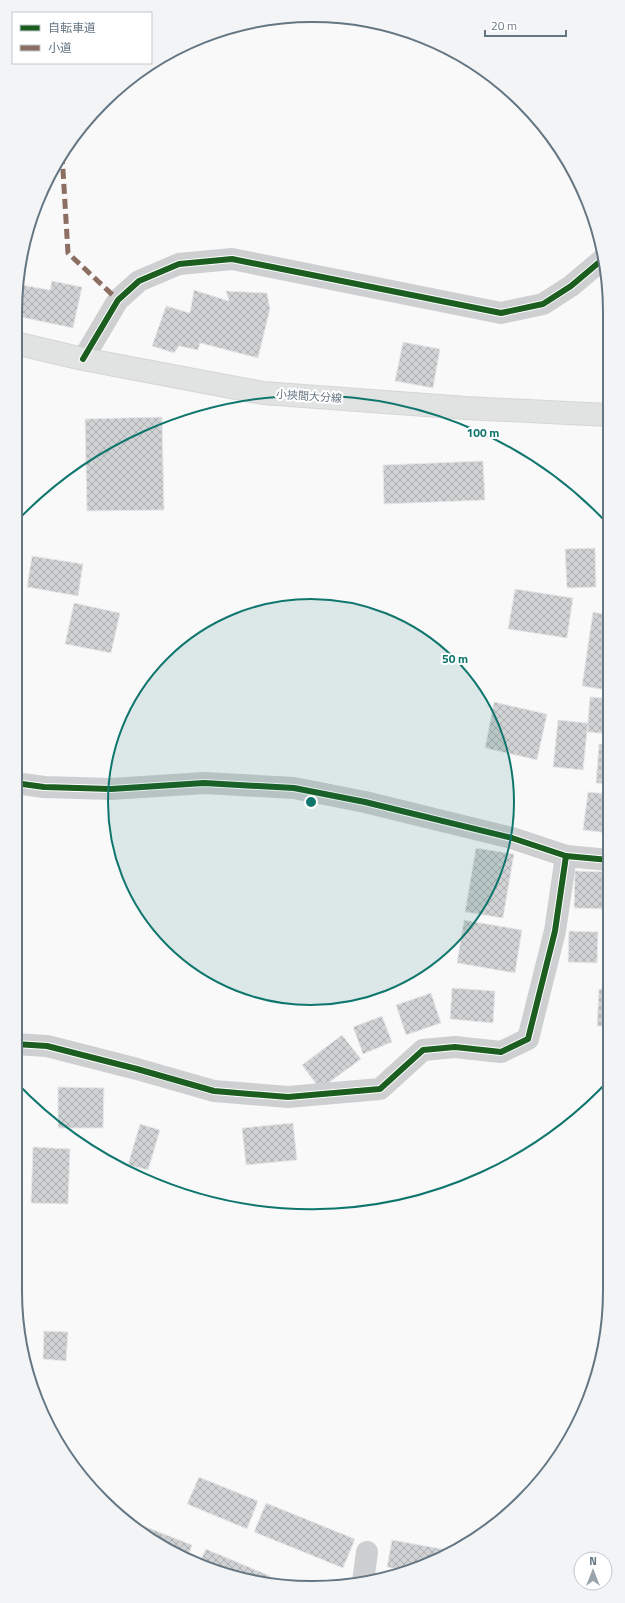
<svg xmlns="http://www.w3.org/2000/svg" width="625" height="1603" font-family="'Titillium Web','Noto Sans JP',sans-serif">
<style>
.building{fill:url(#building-cross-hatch);stroke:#e8e8e8}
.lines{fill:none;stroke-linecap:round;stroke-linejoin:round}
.secondary-casing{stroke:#d5d6d7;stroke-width:24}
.minor{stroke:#cecfd0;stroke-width:22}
.tertiary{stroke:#cecfd0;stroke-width:22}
.secondary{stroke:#e1e2e2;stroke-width:22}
.quiet{stroke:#8d6e63;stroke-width:5;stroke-dasharray:10 5;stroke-linecap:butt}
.cycleway-casing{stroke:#fff;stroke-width:8}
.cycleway{stroke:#1b5e20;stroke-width:6}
.ring{fill:none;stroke:#0f766e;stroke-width:2}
.labels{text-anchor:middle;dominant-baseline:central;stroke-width:4;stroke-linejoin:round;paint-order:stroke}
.street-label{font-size:11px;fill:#657683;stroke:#fff}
.rim{fill:none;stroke:#657683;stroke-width:2}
.centre{fill:#0f766e;stroke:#fff;stroke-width:2}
.ring-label{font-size:12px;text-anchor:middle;font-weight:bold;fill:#0f766e;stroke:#fff;stroke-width:4;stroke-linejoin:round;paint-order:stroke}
</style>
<defs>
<pattern id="building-cross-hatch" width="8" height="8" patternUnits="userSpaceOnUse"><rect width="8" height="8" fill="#d0d2d3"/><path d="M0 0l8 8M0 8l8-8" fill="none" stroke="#acafb1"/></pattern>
</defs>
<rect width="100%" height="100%" fill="#f9f9f9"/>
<!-- building -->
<g class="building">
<path d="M52 281 82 287 73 328 16 316 22 285 50 290Z"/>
<path d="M194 290 229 301 226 291 267 293 270 309 258 358 200 343 198 350 179 346 174 353 152 346 166 306 190 313Z"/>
<path d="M403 342 440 349 433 388 395 381Z"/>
<rect x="15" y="397" width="7" height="37"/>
<path d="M162 417 164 510 87 511 85 419Z"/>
<path d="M483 461 485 500 384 504 383 465Z"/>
<path d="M595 548 596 587 567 588 565 549Z"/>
<path d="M32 556 83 564 78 596 27 587Z"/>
<path d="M515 589 573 598 567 638 508 629Z"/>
<path d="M74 603 120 613 111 653 65 644Z"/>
<path d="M593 612 608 615 607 690 582 686Z"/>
<path d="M15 614H22L21 646H15Z"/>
<path d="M590 697 608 698 609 734 587 732Z"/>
<path d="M494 702 547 714 537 760 485 748Z"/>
<path d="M558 720 588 723 583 770 553 767Z"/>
<path d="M599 744H609V784L596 783Z"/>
<path d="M588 792 609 794V833L583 830Z"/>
<path d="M476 848 514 854 503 918 465 912Z"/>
<path d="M575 871 607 872 606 909 574 908Z"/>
<path d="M464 920 522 930 515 973 457 963Z"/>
<path d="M569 931 598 932 597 963 568 962Z"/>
<path d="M452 988 495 991 493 1023 450 1019Z"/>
<path d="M599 989H609V1026H597Z"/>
<path d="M431 993 441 1023 406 1035 396 1005Z"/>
<path d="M382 1016 392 1042 363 1054 353 1027Z"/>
<path d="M342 1035 361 1059 320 1089 302 1065Z"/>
<path d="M15 1068H22L21 1107H15Z"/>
<path d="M58 1087 104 1088 103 1128H58Z"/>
<path d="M293 1123 297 1160 246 1165 242 1128Z"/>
<path d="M140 1124 160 1130 148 1170 128 1165Z"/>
<path d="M33 1147 70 1149 68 1204 31 1203Z"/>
<path d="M15 1284 23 1285 20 1321 15 1290Z"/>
<path d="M44 1331 68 1332 66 1361 43 1359Z"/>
<path d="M199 1477 258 1501 247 1529 187 1504Z"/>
<path d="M266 1503 355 1539 343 1568 254 1532Z"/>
<path d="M131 1521 192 1545 187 1559 164 1548Z"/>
<path d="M392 1540 453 1551 427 1565 409 1571 387 1567Z"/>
<path d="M206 1549 270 1576 267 1584 217 1572 199 1564Z"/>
<path d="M281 1580 294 1585H279Z"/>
</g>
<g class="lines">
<!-- secondary casing -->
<g class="secondary-casing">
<path id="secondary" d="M15 343 83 359 263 393 466 408 608 415"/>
</g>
<!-- minor -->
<g class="minor">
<path d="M83 359 118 300 139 281 179 264 232 259 501 313 543 304 571 286 603 259"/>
<path d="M15 783 44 787 111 789 204 783 294 788 365 802 512 838 566 856 609 860"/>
<path d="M15 1044 47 1046 137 1069 214 1091 288 1097 380 1089 423 1050 455 1047 501 1052 528 1039 555 931 566 856"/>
</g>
<!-- tertiary -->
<path class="tertiary" d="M363 1582 367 1552"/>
<!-- secondary -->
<use href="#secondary" class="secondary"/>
<!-- quiet -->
<path class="quiet" d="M62 154 68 253 118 300"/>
<!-- cycleway casing -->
<g class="cycleway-casing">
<g id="cycleway">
<path d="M83 359 118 300 139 281 179 264 232 259 501 313 543 304 571 286 603 259"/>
<path d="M15 783 44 787 111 789 204 783 294 788 365 802 512 838 566 856 609 860"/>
<path d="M15 1044 47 1046 137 1069 214 1091 288 1097 380 1089 423 1050 455 1047 501 1052 528 1039 555 931 566 856"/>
</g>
</g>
<!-- cycleway -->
<use href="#cycleway" class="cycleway"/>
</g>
<!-- distance rings -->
<circle cx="311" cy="802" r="203" fill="#0f766e" fill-opacity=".12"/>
<g class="ring">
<circle cx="311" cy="802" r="203"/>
<path d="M609 1080A407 407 0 0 1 16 1082M16 522A407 407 0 0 1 606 522"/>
</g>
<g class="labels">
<!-- street labels -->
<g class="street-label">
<text transform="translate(309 396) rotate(4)">小挾間大分線</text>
</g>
</g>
<!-- crop -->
<path d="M0 0H625V1603H0ZM312 22H313A290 290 0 0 1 603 312V1291A290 290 0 0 1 313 1581H312A290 290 0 0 1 22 1291V312A290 290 0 0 1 312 22Z" fill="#f3f4f5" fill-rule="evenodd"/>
<path class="rim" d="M312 22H313A290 290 0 0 1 603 312V1291A290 290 0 0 1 313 1581H312A290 290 0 0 1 22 1291V312A290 290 0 0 1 312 22Z"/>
<circle cx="311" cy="802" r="6" class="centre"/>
<g class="ring-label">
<text x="483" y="437">100 m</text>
<text x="455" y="663">50 m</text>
</g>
<!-- legend -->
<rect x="12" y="12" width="140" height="52" fill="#ffffff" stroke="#c1c8cd"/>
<rect x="20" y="25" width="20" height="6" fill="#1b5e20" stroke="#c1c8cd"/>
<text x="48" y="32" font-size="12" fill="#657683">自転車道</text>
<rect x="20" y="45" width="20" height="6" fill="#8d6e63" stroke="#c1c8cd"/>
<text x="48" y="52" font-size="12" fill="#657683">小道</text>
<!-- north arrow -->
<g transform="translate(593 1571)"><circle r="19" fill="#ffffff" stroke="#c1c8cd"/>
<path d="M0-3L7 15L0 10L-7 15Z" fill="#99a4ac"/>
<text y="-6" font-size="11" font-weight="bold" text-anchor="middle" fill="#657683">N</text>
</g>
<!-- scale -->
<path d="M485 30v6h81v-6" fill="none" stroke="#657683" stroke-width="2"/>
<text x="491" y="30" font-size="12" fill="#657683" stroke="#ffffff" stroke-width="3" paint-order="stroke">20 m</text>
</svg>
